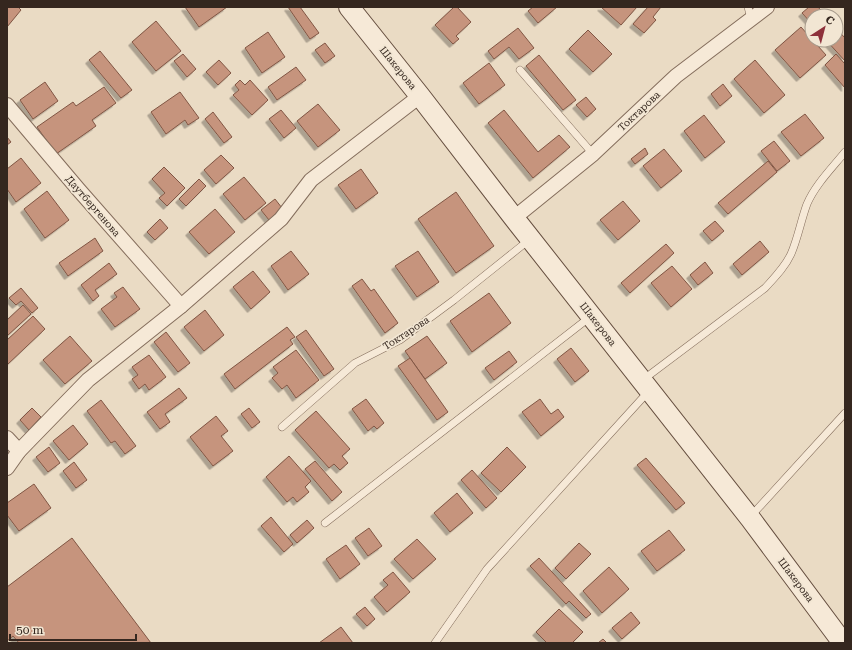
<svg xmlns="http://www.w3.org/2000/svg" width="852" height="650" font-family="'Roboto Serif',serif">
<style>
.building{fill:#c6947d;stroke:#815644;filter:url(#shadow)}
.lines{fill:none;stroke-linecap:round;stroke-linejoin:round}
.lane-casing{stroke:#846d5c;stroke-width:8}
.street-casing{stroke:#846d5c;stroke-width:16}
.secondary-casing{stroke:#654e3f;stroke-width:22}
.lane{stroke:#f6e9d7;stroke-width:7}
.street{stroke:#f6e9d7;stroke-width:14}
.secondary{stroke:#f6e9d7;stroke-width:20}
.labels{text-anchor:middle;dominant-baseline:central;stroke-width:3.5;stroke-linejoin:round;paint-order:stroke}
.street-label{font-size:10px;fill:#35271f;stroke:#f2e6d3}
</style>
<defs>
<filter id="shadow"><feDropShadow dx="-3.5" dy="3.5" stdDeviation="0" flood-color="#0004"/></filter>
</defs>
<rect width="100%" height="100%" fill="#eadbc4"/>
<!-- building -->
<g class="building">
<path d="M7 7H18L21 10 7 27Z"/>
<path d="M185 7H227L199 27Z"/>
<path d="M288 7H300L319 33 310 39Z"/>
<path d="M454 7H457L471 22 456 36 459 39 453 44 435 25Z"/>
<path d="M533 7H557L538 23 528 11Z"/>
<path d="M601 7H637L621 25Z"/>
<path d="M648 7H661L653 17 656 20 644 33 633 24Z"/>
<path d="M809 7H818L826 16H812V24L802 13Z"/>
<path d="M156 21 181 51 156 71 132 42Z"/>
<path d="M801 27 826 55 800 78 775 50Z"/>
<path d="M518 28 534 48 519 59 509 47 494 59 488 51Z"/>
<path d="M836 28 845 38V61L826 40H836Z"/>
<path d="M588 30 612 54 593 72 569 49Z"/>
<path d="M268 32 285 57 262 73 245 48Z"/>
<path d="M325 43 335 56 325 63 315 50Z"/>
<path d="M100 51 132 90 121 98 89 60Z"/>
<path d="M183 54 196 69 187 77 174 61Z"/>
<path d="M836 54 845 64V88L825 65Z"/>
<path d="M539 55 576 100 563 110 526 66Z"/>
<path d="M219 60 231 73 218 85 206 72Z"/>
<path d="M755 60 785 95 764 113 734 79Z"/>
<path d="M489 63 505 85 479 104 463 83Z"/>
<path d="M296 67 306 80 277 100 268 87Z"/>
<path d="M240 80 245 85 250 80 268 100 252 115 233 95 239 90 235 85Z"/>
<path d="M45 82 58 101 33 119 20 100Z"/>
<path d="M723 84 732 96 720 106 711 94Z"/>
<path d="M104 87 116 103 92 120 96 126 56 154 37 127 73 102 76 106Z"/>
<path d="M180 92 199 118 188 125 185 120 166 134 151 112Z"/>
<path d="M586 97 596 109 587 117 576 105Z"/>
<path d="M318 104 340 130 318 147 297 121Z"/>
<path d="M281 110 296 128 284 138 269 119Z"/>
<path d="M504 110 538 152 559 135 570 147 533 178 488 123Z"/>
<path d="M213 112 232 137 224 143 205 119Z"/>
<path d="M805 114 824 138 801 156 781 132Z"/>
<path d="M704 115 725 142 705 158 684 131Z"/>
<path d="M7 137 11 142 7 145Z"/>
<path d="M774 141 790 161 777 171 761 151Z"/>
<path d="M645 148 648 154 635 164 631 159Z"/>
<path d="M664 149 682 171 661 188 643 166Z"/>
<path d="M221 155 234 168 216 184 204 170Z"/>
<path d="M21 158 41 183 16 202 7 189V169Z"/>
<path d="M768 161 777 172 728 214 718 203Z"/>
<path d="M164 167 185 188 167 206 159 198 165 193 152 179Z"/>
<path d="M361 169 378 193 356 209 338 185Z"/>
<path d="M244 177 266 203 245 220 223 194Z"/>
<path d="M199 179 206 186 186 206 179 199Z"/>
<path d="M47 191 69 220 45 238 24 209Z"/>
<path d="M456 192 494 246 456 273 418 219Z"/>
<path d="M275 199 282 208 269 220 261 210Z"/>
<path d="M623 201 640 221 618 240 600 220Z"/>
<path d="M215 209 235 232 209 254 189 232Z"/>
<path d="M160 219 168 228 155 240 147 232Z"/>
<path d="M715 221 724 231 712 241 703 231Z"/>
<path d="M95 238 103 251 68 276 59 263Z"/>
<path d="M760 241 769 252 742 275 733 264Z"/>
<path d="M666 244 674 253 630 293 621 283Z"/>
<path d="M291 251 309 274 288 290 271 266Z"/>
<path d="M418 251 439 282 417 297 395 266Z"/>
<path d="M705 262 713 273 698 285 690 275Z"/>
<path d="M109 263 117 274 95 290 99 296 93 301 81 285Z"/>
<path d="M672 266 692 289 671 307 651 283Z"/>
<path d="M253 271 270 292 251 309 233 287Z"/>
<path d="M362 279 371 291 374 289 398 323 385 333 352 286Z"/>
<path d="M123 287 140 309 115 327 101 309 117 297 114 293Z"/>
<path d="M21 288 38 308 32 313 21 301 16 305 9 298Z"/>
<path d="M489 293 511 323 472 352 450 321Z"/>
<path d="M23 305 31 314 7 336V320Z"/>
<path d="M205 310 224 335 204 351 184 327Z"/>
<path d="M33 316 45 329 7 365V340Z"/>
<path d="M287 327 295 337 290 340 293 344 235 389 224 374Z"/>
<path d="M306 330 334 369 324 376 296 337Z"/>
<path d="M166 332 190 363 178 372 154 342Z"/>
<path d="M70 336 92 361 65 384 43 360Z"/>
<path d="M427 336 447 363 425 379 405 351Z"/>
<path d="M571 348 589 371 575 382 557 359Z"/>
<path d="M296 350 319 380 296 398 287 385 282 389 272 378 278 373 273 367Z"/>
<path d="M509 351 517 362 494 380 485 368Z"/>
<path d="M149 355 166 377 149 390 145 384 139 389 132 379 138 375 132 367Z"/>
<path d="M410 358 448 412 437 420 398 366Z"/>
<path d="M179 388 187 398 165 414 170 422 160 429 147 412Z"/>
<path d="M366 399 384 423 377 429 374 426 368 431 352 409Z"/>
<path d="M540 399 551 414 558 409 564 417 541 436 522 412Z"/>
<path d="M101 400 136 446 125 454 115 441 111 443 87 411Z"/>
<path d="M32 408 41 417 29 430 20 420Z"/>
<path d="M249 408 260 422 252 428 241 414Z"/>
<path d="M316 411 350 449 342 456 348 463 340 470 334 464 329 468 295 430Z"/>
<path d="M216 416 228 431 221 436 233 451 213 466 190 437Z"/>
<path d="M73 425 88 444 69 460 53 441Z"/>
<path d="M49 447 60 463 48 472 36 457Z"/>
<path d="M507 447 526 467 501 492 481 473Z"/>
<path d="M289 456 311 481 305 487 309 492 297 502 293 497 287 502 266 477Z"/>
<path d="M646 458 685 503 676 510 637 465Z"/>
<path d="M315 461 342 492 332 501 305 469Z"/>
<path d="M74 462 87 480 76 488 63 471Z"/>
<path d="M472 470 497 498 486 508 461 480Z"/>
<path d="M34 484 51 508 19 531 7 515V503Z"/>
<path d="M457 493 473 513 450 532 434 513Z"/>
<path d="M271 517 293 544 284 552 261 526Z"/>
<path d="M307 520 314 528 297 543 290 535Z"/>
<path d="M369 528 382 546 368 556 355 538Z"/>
<path d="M669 530 685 550 657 571 641 551Z"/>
<path d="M72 538 151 643H19L13 636 7 641V587Z"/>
<path d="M417 539 436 559 413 579 394 559Z"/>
<path d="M579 543 591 554 566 579 555 568Z"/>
<path d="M346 545 360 564 340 579 326 559Z"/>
<path d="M539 558 591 614 586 618 569 601 566 604 530 566Z"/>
<path d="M609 567 629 589 602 613 583 591Z"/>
<path d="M393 572 410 592 387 612 374 597 388 585 383 580Z"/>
<path d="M365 607 375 619 367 626 356 614Z"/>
<path d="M559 609 583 632 572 643H547L536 632Z"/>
<path d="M631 612 640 623 622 639 612 628Z"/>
<path d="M341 627 353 643H319Z"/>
<path d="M603 639 607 643H598Z"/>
</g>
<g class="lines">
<!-- lane casing -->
<g class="lane-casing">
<g id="lane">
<path d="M748 7 751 19"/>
<path d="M520 70 593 154"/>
<path d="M644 379 765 288C775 277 785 267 791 254 798 238 801 220 807 204 815 185 832 168 845 152"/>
<path d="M282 427 355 363 400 340 454 300 529 240"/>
<path d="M751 516 845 413"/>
<path d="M325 523 590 317"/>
<path d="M435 643 487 569 648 392"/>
</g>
</g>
<!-- street casing -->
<g class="street-casing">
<g id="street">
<path d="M7 105 78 189 181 306"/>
<path d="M514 218 593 154 676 76 767 7"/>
<path d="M7 438 19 451"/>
<path d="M7 468 19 451 88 380 181 306 281 219 311 180 420 96"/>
</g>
</g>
<!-- secondary casing -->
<g class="secondary-casing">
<path id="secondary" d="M349 7 420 96 514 218 750 518 843 643"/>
</g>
<!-- lane -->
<use href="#lane" class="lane"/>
<!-- street -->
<use href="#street" class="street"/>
<!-- secondary -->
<use href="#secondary" class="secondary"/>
</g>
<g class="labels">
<!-- street labels -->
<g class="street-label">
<text transform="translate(398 68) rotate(51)">Шакерова</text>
<text transform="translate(639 111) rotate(-43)">Токтарова</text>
<text transform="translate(93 206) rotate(49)">Даутбергенова</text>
<text transform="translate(598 324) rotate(52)">Шакерова</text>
<text transform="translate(406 333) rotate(-33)">Токтарова</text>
<text transform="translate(796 580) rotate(53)">Шакерова</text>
</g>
</g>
<!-- border -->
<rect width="852" height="650" fill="none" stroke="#35271f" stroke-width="16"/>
<!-- north arrow -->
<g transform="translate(824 28) rotate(36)"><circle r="19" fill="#f2e6d3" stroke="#a69a8b"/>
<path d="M0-3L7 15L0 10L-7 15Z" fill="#8e313b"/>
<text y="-6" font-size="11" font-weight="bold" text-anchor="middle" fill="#35271f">С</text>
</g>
<!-- scale -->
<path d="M10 634v6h126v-6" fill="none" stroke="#35271f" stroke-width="2"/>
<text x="16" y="634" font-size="12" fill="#35271f" stroke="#f2e6d3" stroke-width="3" paint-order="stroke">50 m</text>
</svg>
